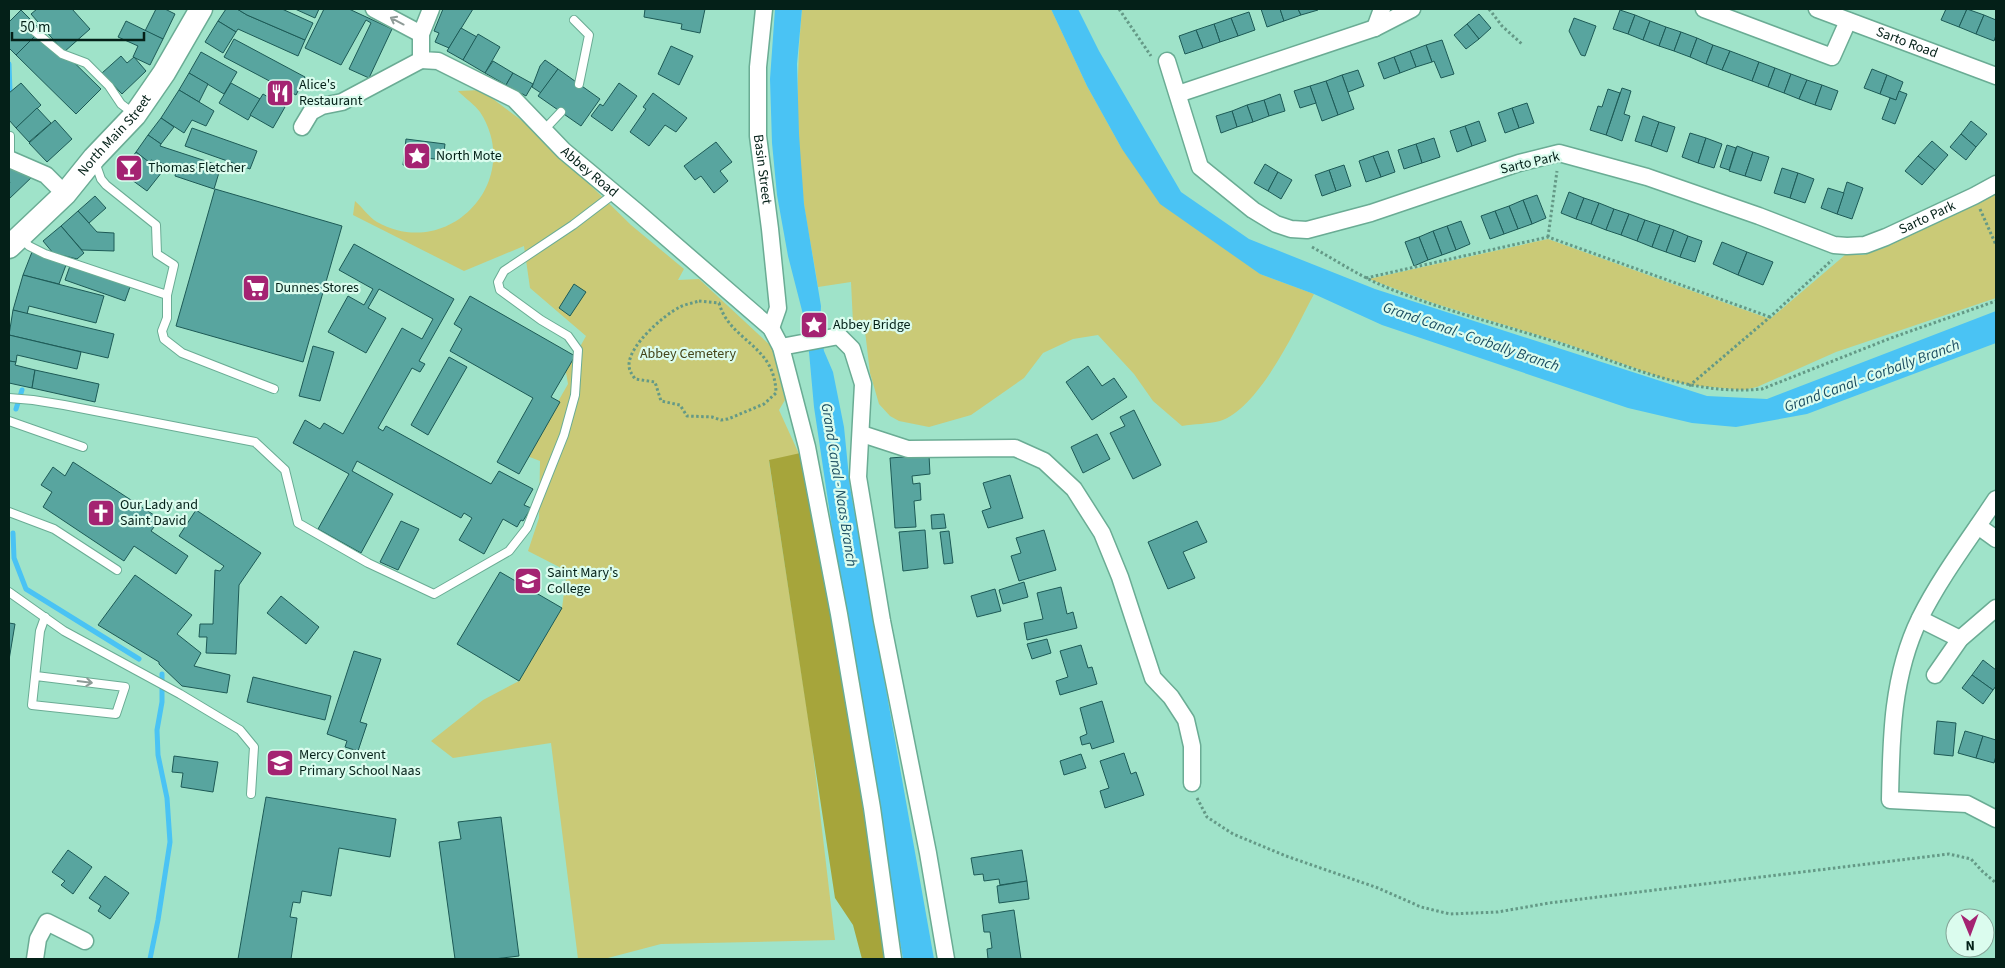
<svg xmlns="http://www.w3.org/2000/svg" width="2005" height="968" font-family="'Source Sans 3',sans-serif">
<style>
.green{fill:#caca77}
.forest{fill:#a6a53b}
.water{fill:#4ac3f4}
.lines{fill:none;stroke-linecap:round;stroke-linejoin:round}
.stream{stroke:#4ac3f4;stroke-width:5}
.building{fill:#58a59f;stroke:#1d5a56}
.service-casing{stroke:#6aac94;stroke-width:10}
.minor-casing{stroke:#6aac94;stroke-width:19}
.secondary-casing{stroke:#6aac94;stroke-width:25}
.path{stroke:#649986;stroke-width:3;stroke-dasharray:2.5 2.5;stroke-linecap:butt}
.service{stroke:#fff;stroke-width:8}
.minor{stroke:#fff;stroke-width:16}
.secondary{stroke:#fff;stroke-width:22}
.oneway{stroke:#8e9b97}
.labels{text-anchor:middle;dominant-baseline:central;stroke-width:4.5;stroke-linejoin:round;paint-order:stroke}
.street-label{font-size:14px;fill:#042018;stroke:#dbfcee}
.poi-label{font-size:14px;fill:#042018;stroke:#dbfcee;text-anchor:start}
.park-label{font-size:14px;fill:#444419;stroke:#dbfcee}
.water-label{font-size:15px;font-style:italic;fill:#1a4c61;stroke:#dbfcee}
</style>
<rect width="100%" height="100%" fill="#9fe3c9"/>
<!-- green -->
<g class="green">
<path d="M802 9H1051L1087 86 1122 149 1260 274 1314 294C1296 328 1259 409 1220 421 1208 424 1194 424 1182 426L1153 401 1134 374 1098 335 1073 339 1043 353 1024 378 971 415 929 427 899 421 890 416 879 404 870 373 865 331 853 323 851 282 818 287C814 260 808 232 804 204 796 139 796 74 802 9Z"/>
<path d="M481 90 533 129 631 225 684 269 678 280 699 279 772 347 785 400 779 410 799 454 769 461 811 736 835 940 661 944 604 959H578L551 743 453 758 431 741 483 700 519 681 562 608 567 571 528 551 539 518 540 461 527 456 568 384 566 372 586 336 530 288 524 246 464 271 353 215 355 201C362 207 369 217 377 222 448 262 525 181 480 112 475 105 465 98 458 91Z"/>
<path d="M1996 193V298L1836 352 1757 387 1743 390 1689 385 1668 380 1567 344 1433 303 1369 279 1548 239 1770 319 1845 255H1863L1884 248Z"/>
</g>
<!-- forest -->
<path class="forest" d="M814 450 891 959H862L853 925 835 898 769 460Z"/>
<!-- water -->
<g class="water">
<path d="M775 9H802L797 64 799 134 804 204 821 306 820 328 824 351 833 372 844 427 850 487 934 959H903L855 682 814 407 807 330 788 256 777 195 772 143 770 79Z"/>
<path d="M1051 9H1078L1099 51 1181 192 1249 239 1375 289 1707 396 1767 399 1996 311V343L1807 414 1736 427 1692 423 1628 408 1382 325 1314 294 1260 274 1160 204 1122 149 1087 86Z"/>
</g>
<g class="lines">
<!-- stream -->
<g class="stream">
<path d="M9 64 10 92"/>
<path d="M16 409 22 390"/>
<path d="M13 533 14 558 26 589 139 659"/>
<path d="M150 959 158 920 170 842 167 798 158 755 157 730 162 702V674"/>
</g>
</g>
<!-- building -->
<g class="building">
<path d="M37 9H72L90 29 64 52 31 14Z"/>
<path d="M156 9H165L175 14 163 39 145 31Z"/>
<path d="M226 9H237L247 15 305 40 298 56 238 29 236 32 218 21Z"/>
<path d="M237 9H282L313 23 305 40 247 15Z"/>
<path d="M295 9H319L315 18Z"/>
<path d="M324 9H349L392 29 369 78 349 69 371 23 366 20 341 65 305 48Z"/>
<path d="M443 9H473L449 48 435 42 439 33 434 31Z"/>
<path d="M645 9H705L700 33 681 29 682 24 644 17Z"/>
<path d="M1261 9H1280L1284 21 1267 27Z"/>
<path d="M1280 9H1298L1301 15 1284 21Z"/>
<path d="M1298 9H1317L1318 10 1301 15Z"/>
<path d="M1946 9H1967L1959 27 1941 20Z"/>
<path d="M1967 9 1984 15 1976 34 1959 27Z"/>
<path d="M21 10 41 30 16 55 9 48V22Z"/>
<path d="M1620 10 1635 15 1628 34 1613 29Z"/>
<path d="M1249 12 1255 30 1238 36 1231 18Z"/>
<path d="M1479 14 1491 28 1479 39 1467 24Z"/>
<path d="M1635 15 1650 21 1643 40 1628 34Z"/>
<path d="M1984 15 1996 20V35L1994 41 1976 34Z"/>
<path d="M1231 18 1238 36 1220 42 1214 24Z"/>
<path d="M1574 18 1596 26 1585 56 1581 55 1569 31Z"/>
<path d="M126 21 163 39 150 65 133 57 138 46 118 37Z"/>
<path d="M218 21 236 32 223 53 205 42Z"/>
<path d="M1650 21 1666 27 1659 46 1643 40Z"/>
<path d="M1214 24 1220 42 1203 48 1196 30Z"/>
<path d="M1467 24 1479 39 1466 49 1454 35Z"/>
<path d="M1666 27 1681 32 1674 51 1659 46Z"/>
<path d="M461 28 477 37 463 60 447 51Z"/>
<path d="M41 30 101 89 76 114 16 55Z"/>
<path d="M1196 30 1203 48 1185 54 1179 36Z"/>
<path d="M1681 32 1697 38 1690 57 1674 51Z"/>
<path d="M478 34 500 47 485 73 463 60Z"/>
<path d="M1697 38 1713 45 1706 64 1690 57Z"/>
<path d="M234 39 305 77 296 95 224 57Z"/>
<path d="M1442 40 1454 74 1441 78 1434 61 1432 62 1426 45Z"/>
<path d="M1426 45 1432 62 1416 67 1410 51Z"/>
<path d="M1713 45 1730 51 1722 70 1706 64Z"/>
<path d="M671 46 693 56 679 85 658 74Z"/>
<path d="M1410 51 1416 67 1400 73 1394 57Z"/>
<path d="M1730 51 1759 62 1752 81 1722 70Z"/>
<path d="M201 52 237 72 224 94 189 73Z"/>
<path d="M121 56 127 63 134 57 146 71 122 94 102 73Z"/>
<path d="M1394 57 1400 73 1384 79 1378 63Z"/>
<path d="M545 60 558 69 541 93 532 87 540 66Z"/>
<path d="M493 61 513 73 506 85 485 73Z"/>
<path d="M1759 62 1775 68 1768 87 1752 81Z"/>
<path d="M1775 68 1791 74 1784 93 1768 87Z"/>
<path d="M558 69 600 99 581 126 538 96Z"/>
<path d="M1872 69 1887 75 1880 94 1864 88Z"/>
<path d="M1358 70 1364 86 1348 92 1342 75Z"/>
<path d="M189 73 208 84 199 102 179 90Z"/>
<path d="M513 73 533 84 526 96 506 85Z"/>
<path d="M1791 74 1807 80 1799 99 1784 93Z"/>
<path d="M1342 75 1354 109 1338 115 1326 81Z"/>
<path d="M1887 75 1903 82 1896 100 1880 94Z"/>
<path d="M1807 80 1822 85 1815 105 1799 99Z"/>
<path d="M1326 81 1338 115 1322 121 1310 86Z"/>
<path d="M21 83 41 105 16 128 9 120V93Z"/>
<path d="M231 83 260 99 248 120 219 103Z"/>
<path d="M619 83 637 96 612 131 591 116 600 104 603 106Z"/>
<path d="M1822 85 1838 91 1831 110 1815 105Z"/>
<path d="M1310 86 1316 103 1300 108 1294 91Z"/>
<path d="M1622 88 1631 91 1624 114 1630 116 1622 141 1606 135Z"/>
<path d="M1608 89 1620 93 1606 135 1590 130 1598 106 1602 107Z"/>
<path d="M179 90 214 111 206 126 192 120 184 133 161 118Z"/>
<path d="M1899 91 1907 94 1895 124 1882 119 1890 98 1896 100Z"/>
<path d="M653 93 687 118 676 132 665 125 649 146 630 132 646 109 643 107Z"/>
<path d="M263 94 285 107 273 128 250 115Z"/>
<path d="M1280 94 1285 111 1269 116 1264 100Z"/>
<path d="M1264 100 1269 116 1253 122 1247 105Z"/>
<path d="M1527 103 1534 123 1519 128 1512 108Z"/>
<path d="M1247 105 1253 122 1237 127 1232 111Z"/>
<path d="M37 108 51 123 29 142 16 128Z"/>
<path d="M1512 108 1519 128 1505 133 1498 113Z"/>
<path d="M1232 111 1237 127 1221 133 1216 116Z"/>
<path d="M1643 116 1659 122 1651 146 1635 141Z"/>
<path d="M161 118 174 127 161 144 148 135Z"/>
<path d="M55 120 72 139 47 162 29 143Z"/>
<path d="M1479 121 1486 141 1472 146 1465 126Z"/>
<path d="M1971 121 1987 134 1976 147 1961 134Z"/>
<path d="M1659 122 1675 127 1667 152 1651 146Z"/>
<path d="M1465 126 1472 146 1457 152 1450 131Z"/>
<path d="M192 128 257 151 250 169 185 146Z"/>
<path d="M1690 133 1706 138 1698 163 1682 157Z"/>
<path d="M1961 134 1976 147 1966 160 1950 147Z"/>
<path d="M148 135 161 144 160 146 221 166 214 189 175 176 177 168 151 160 149 163 136 152Z"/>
<path d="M1434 138 1440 157 1422 163 1416 144Z"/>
<path d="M1706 138 1722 144 1714 168 1698 163Z"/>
<path d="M406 139 445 144 443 160 418 157 417 166 403 165Z"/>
<path d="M1932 141 1948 155 1935 170 1918 156Z"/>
<path d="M716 142 732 162 720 171 728 181 714 193 701 176 695 180 684 166Z"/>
<path d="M1416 144 1422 163 1404 169 1398 150Z"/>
<path d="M1727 145 1736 148 1729 170 1720 167Z"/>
<path d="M1737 146 1753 152 1745 176 1729 171Z"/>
<path d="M1388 151 1395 172 1381 177 1373 156Z"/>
<path d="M136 152 162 172 147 191 121 172Z"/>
<path d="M1753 152 1769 157 1761 181 1745 176Z"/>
<path d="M1373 156 1381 177 1366 182 1359 161Z"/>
<path d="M1918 156 1935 170 1922 185 1905 171Z"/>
<path d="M1265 164 1278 172 1268 191 1254 183Z"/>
<path d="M1344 165 1351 186 1336 191 1329 170Z"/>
<path d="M9 166 34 175 9 199V184L10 182H9Z"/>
<path d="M1782 168 1798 173 1790 198 1774 193Z"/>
<path d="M1329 170 1336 191 1322 196 1315 175Z"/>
<path d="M1278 172 1292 180 1281 199 1268 191Z"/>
<path d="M1798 173 1814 179 1805 203 1790 198Z"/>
<path d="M1847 182 1863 188 1852 219 1837 214Z"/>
<path d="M1828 188 1844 193 1837 214 1821 208Z"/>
<path d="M215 189 342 226 303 362 176 326Z"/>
<path d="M1569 192 1584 198 1576 219 1561 213Z"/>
<path d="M1537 195 1546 218 1532 224 1523 200Z"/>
<path d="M95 196 106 208 89 223 78 211Z"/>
<path d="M1584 198 1599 203 1591 224 1576 219Z"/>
<path d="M1523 200 1532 224 1518 229 1509 206Z"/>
<path d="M1599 203 1614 209 1606 230 1591 224Z"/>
<path d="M1509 206 1518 229 1504 234 1495 211Z"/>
<path d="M1614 209 1629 214 1621 235 1606 230Z"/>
<path d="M78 211 97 232 114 233V251L82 250 61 226Z"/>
<path d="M1495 211 1504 234 1490 239 1481 216Z"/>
<path d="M1629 214 1645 220 1637 241 1621 235Z"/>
<path d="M1645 220 1660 225 1652 247 1637 241Z"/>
<path d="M1461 221 1470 244 1456 250 1447 226Z"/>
<path d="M1660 225 1674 230 1666 252 1652 247Z"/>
<path d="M61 226 84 253 77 259 53 253 43 241Z"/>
<path d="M1447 226 1456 250 1442 255 1433 231Z"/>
<path d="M1674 230 1688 236 1680 257 1666 252Z"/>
<path d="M1433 231 1442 255 1428 260 1419 237Z"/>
<path d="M1688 236 1702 241 1695 262 1680 257Z"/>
<path d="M1419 237 1428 260 1414 266 1405 242Z"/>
<path d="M1722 242 1747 252 1738 275 1713 264Z"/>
<path d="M354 244 454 299 419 361 425 364 420 372 412 368 378 428 383 431 386 426 491 484 499 471 533 489 524 505 531 508 523 521 521 520 517 527 503 519 484 554 459 540 472 518 464 513 461 518 357 461 352 471 393 494 361 553 318 529 349 474 293 443 305 420 320 429 324 423 343 434 402 328 422 339 433 319 379 289 368 308 386 318 366 353 328 332 348 296 364 305 373 289 339 270Z"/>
<path d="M32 252 66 265 59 284 23 275Z"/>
<path d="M1747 252 1773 262 1763 285 1738 275Z"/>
<path d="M71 263 131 284 125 301 65 280Z"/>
<path d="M23 275 104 296 96 323 29 306 27 314 13 310Z"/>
<path d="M574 284 586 292 570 316 559 308Z"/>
<path d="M470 296 575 356 551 397 560 402 519 474 497 462 533 398 450 351 462 329 454 324Z"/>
<path d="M13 310 114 334 108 358 9 335Z"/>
<path d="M9 335 81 352 77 369 17 355 16 362 9 361Z"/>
<path d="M313 346 334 352 320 401 299 396Z"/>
<path d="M449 357 467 367 428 435 411 425Z"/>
<path d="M9 361 16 362 15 365 35 370 32 388 9 383Z"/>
<path d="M1088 366 1102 386 1114 378 1127 397 1092 420 1066 382Z"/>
<path d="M35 370 99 384 95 402 32 388Z"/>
<path d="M1134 410 1161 465 1133 479 1110 433 1125 426 1120 417Z"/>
<path d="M1097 434 1110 459 1083 473 1071 447Z"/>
<path d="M929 455 930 474 912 476 913 484 920 483 921 500 914 501 916 527 895 528 890 458Z"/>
<path d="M73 462 160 519 151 531 188 556 176 574 134 546 124 561 43 507 52 492 41 485 53 467 65 476Z"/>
<path d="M1010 475 1023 518 988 528 982 511 991 508 983 483Z"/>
<path d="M196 510 261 553 239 585 236 654 206 653 207 637H199L200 624H213L215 570 220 571 224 566 179 536Z"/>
<path d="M944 514 946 528 932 529 931 515Z"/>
<path d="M401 521 419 529 398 570 380 562Z"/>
<path d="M1197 521 1207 542 1183 552 1195 578 1168 589 1148 542Z"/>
<path d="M925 530 928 568 903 571 899 532Z"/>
<path d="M1044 530 1056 570 1019 581 1011 556 1021 553 1016 538Z"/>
<path d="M949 531 953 563 944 564 940 532Z"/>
<path d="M500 572 562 608 519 681 457 644Z"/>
<path d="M135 575 192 615 177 634 201 653 194 666 230 675 227 693 182 686 159 664V662L98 625Z"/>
<path d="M1024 582 1028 597 1003 604 999 590Z"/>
<path d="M1061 587 1067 614 1073 612 1077 628 1027 640 1024 623 1043 619 1037 593Z"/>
<path d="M995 589 1001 611 977 617 971 596Z"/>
<path d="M281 596 319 627 306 644 267 613Z"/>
<path d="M9 623 15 624 9 660Z"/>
<path d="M1047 639 1051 653 1032 659 1027 644Z"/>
<path d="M1081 645 1088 668 1092 667 1097 684 1060 695 1056 681 1068 677 1060 651Z"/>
<path d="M354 651 381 659 360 722 367 724 358 751 345 747 347 741 327 734Z"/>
<path d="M1983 660 1996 670V686L1993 690 1972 675Z"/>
<path d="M1972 675 1993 690 1983 704 1962 688Z"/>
<path d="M253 677 331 696 325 720 247 702Z"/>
<path d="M1102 701 1114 742 1092 749 1090 743 1082 745 1080 737 1087 734 1080 708Z"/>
<path d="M1937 721 1956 723 1953 756 1934 754Z"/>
<path d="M1965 731 1983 736 1976 758 1958 753Z"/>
<path d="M1983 736 1996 740V756L1994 763 1976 758Z"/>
<path d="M1124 753 1131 774 1136 772 1144 795 1105 808 1100 791 1109 788 1100 761Z"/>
<path d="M1081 754 1086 768 1064 775 1060 761Z"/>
<path d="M174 756 218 762 213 792 181 787 183 773 172 772Z"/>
<path d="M266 797 396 819 390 857 339 848 331 896 302 891 300 903 293 902 290 917 297 918 291 959H238Z"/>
<path d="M501 817 519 956 494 959H455L439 842 461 839 458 822Z"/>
<path d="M68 850 92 867 73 894 61 885 65 881 52 872Z"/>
<path d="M1022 850 1027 881 1000 885 999 879 984 881 983 874 974 875 971 858Z"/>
<path d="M105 876 129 893 110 919 98 911 101 906 89 898Z"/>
<path d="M1027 881 1029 899 999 903 997 886Z"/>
<path d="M1014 910 1021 959H988L987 949 992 948 990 932H984L982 915Z"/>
</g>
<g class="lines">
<!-- service casing -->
<g class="service-casing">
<g id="service">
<path d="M574 20 589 35 579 84"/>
<path d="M27 25 62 54 86 63 109 86 121 104 133 113"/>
<path d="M544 130 561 112"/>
<path d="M10 159V136"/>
<path d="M21 238 29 246 45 254 167 295 174 265 157 254 156 225 106 185 101 179 95 162"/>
<path d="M167 295V318L162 331 164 339 182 353 274 389"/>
<path d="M9 398 33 400 64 405 255 442 285 470 298 523 368 563 434 594 509 551 527 528 564 435 575 395 578 350 568 336 541 320 500 290 498 282 504 271 573 225 615 193"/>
<path d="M9 421 83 447"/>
<path d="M9 512 54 529 117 570"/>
<path d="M9 592 64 631 180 694 240 730 254 747 251 794"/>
<path d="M36 676 125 687 116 714 32 705 40 631 45 617"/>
</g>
</g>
<!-- minor casing -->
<g class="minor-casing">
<g id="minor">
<path d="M374 9 421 34"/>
<path id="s1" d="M431 9 421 34V60L438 61 514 99 564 151 637 212 771 328 781 347 807 447 839 614 872 808 893 959"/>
<path id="s2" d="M764 9 758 67V136L770 229 778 308 771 328"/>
<path d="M1704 9 1832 57 1848 21"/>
<path id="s3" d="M1817 9 1996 76"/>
<path d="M1375 28 1382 9"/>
<path id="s4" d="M1167 61 1200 167 1253 210 1276 224 1291 229 1307 230 1371 213 1519 163 1559 153 1647 177 1759 216 1834 245 1847 246 1865 245 1886 237 1974 196 1996 184"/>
<path d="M1178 94 1375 28 1412 9"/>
<path d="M302 127 311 112 322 106 342 102 421 60"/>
<path d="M9 159 46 175 65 194"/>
<path d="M781 347 839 336 852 349 863 384 858 477 882 621 928 853 946 959"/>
<path d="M862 434 908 449 1015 448 1044 461 1074 489 1102 533 1120 577 1153 678 1171 697 1186 720 1192 746V783"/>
<path d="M1996 499C1971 537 1941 576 1920 618 1892 675 1891 738 1890 800L1967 804 1996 819"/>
<path d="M1978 526 1996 539"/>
<path d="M1920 619 1960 639"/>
<path d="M1935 675 1960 639 1996 608"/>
<path d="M35 959 38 939 47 922 85 941"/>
</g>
</g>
<!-- secondary casing -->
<g class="secondary-casing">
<g id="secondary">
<path id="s5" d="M9 247 65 194 94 158 135 115 164 73 201 9"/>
</g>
</g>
<!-- path -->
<g class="path">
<path d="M1119 9 1151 56"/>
<path d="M1489 9 1502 26 1523 45"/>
<path d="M1980 209 1996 245"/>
<path d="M1548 237 1557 171"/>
<path d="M1312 247C1337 261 1361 277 1388 288 1447 312 1508 326 1568 346 1632 367 1692 396 1762 389L1891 338 1996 301"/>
<path d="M1366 278 1548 237 1770 317"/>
<path d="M699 301 719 303C730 342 775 344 776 393L764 404 728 419 721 420 712 417 687 416 680 405 661 401 655 382 635 379C632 374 629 371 629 365 629 345 664 315 680 307 686 304 693 303 699 301Z"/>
<path d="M1689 386 1770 317 1832 260"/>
<path d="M1197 798 1207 817 1233 834 1286 856 1378 888 1421 907 1450 914 1498 912 1549 903 1949 854 1971 859 1982 871 1996 883"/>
</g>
<!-- service -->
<use href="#service" class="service"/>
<!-- minor -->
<use href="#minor" class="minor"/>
<!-- secondary -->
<use href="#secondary" class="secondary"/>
</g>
<!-- one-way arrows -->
<defs><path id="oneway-shaft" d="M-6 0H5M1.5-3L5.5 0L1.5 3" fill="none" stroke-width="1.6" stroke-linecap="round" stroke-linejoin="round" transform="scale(1.25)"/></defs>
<g class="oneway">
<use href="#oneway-shaft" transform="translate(397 21) rotate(-152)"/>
<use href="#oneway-shaft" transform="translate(85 682) rotate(7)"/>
</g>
<!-- icons -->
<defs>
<g id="restaurant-square" transform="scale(1.4375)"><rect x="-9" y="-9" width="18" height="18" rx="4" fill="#a42372" stroke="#dbfcee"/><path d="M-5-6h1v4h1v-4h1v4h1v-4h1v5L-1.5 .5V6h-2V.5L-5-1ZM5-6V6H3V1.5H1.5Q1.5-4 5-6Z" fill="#fff"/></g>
<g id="sight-square" transform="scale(1.4375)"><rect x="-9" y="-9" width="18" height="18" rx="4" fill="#a42372" stroke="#dbfcee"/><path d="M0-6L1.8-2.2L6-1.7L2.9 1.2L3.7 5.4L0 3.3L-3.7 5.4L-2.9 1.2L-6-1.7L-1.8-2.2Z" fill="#fff"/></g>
<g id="bar-square" transform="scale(1.4375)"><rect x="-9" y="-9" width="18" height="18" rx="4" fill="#a42372" stroke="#dbfcee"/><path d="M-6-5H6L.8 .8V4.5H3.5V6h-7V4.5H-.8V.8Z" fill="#fff"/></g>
<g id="supermarket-square" transform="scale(1.4375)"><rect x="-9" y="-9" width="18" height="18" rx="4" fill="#a42372" stroke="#dbfcee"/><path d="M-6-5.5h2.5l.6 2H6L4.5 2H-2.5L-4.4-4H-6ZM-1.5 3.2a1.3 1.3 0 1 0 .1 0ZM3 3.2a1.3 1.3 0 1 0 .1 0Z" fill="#fff"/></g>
<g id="church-square" transform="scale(1.4375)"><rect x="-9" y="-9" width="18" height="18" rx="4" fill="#a42372" stroke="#dbfcee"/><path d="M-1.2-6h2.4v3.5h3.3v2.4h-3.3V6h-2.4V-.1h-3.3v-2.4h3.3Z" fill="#fff"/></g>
<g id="school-square" transform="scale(1.4375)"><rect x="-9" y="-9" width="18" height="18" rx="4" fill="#a42372" stroke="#dbfcee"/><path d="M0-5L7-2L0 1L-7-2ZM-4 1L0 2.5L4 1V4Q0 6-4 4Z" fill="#fff"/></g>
</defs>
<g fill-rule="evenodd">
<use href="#restaurant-square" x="280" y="93"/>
<use href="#sight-square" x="417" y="156"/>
<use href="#bar-square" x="129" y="168"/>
<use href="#supermarket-square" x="256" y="288"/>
<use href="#sight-square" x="814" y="325"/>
<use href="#church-square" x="101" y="513"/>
<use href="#school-square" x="528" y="581"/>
<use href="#school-square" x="280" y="763"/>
</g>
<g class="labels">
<!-- street labels -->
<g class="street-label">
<text stroke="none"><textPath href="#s3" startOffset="96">Sarto Road</textPath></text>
<text stroke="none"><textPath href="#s5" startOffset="154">North Main Street</textPath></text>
<text transform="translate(1530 163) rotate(-13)">Sarto Park</text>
<text stroke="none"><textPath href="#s2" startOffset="161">Basin Street</textPath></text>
<text stroke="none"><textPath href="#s1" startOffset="260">Abbey Road</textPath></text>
<text stroke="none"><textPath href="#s4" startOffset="891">Sarto Park</textPath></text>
</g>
<!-- poi labels -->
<g class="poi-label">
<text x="299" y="85">Alice's<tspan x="299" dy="16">Restaurant</tspan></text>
<text x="436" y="156">North Mote</text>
<text x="148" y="168">Thomas Fletcher</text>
<text x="275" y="288">Dunnes Stores</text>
<text x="833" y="325">Abbey Bridge</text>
<text x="120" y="505">Our Lady and<tspan x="120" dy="16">Saint David</tspan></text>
<text x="547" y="573">Saint Mary's<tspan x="547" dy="16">College</tspan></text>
<text x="299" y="755">Mercy Convent<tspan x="299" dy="16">Primary School Naas</tspan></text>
</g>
<!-- park labels -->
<g class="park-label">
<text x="688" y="354">Abbey Cemetery</text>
</g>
<!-- water labels -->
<g class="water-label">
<text transform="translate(1471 337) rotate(19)">Grand Canal - Corbally Branch</text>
<text transform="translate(1872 376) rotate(-20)">Grand Canal - Corbally Branch</text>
<text transform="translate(839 485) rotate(81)">Grand Canal - Naas Branch</text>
</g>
</g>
<!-- border -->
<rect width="2005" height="968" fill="none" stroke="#042018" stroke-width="20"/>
<!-- north arrow -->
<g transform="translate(1970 933) rotate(179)"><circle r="24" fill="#dbfcee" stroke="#85a498"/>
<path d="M0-4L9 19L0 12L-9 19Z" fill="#a42372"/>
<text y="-8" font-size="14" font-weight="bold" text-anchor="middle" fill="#042018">N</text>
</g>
<!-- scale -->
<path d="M12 32v8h132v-8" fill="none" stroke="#042018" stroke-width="2.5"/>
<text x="20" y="32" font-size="15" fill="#042018" stroke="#dbfcee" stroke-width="4" paint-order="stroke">50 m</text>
</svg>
